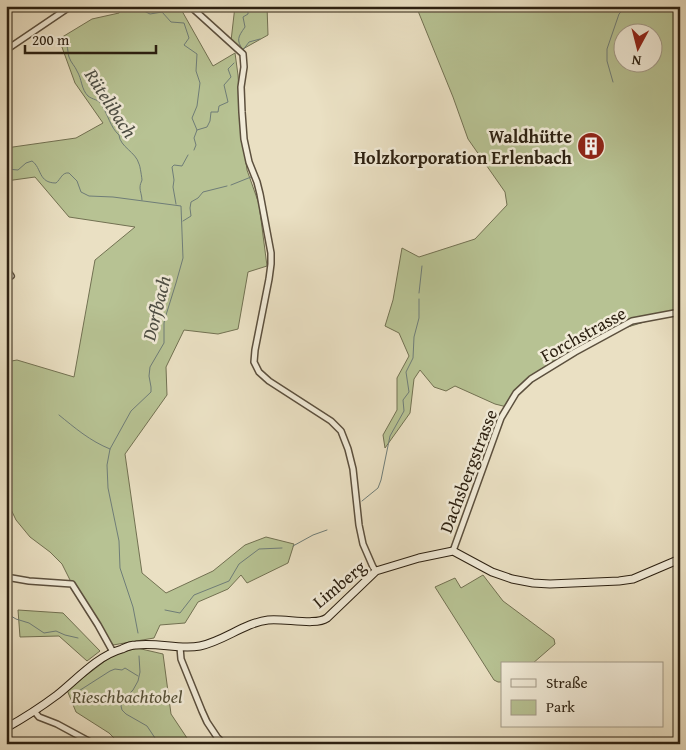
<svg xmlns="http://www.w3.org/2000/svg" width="686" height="750" font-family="'Gentium Book Plus',serif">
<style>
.green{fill:#b7c293;stroke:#727152;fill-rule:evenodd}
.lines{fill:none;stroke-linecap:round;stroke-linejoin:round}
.stream{stroke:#6f7d78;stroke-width:1}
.street-casing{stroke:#5c503e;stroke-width:8}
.secondary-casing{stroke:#2c2011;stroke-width:9}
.street{stroke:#f1ebd8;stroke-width:5}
.secondary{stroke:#f1ebd8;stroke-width:7}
.labels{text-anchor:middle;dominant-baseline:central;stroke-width:5;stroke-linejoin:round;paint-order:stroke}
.poi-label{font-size:18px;font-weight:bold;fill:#2c2011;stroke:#f1ebd8;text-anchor:end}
.street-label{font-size:18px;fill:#2c2011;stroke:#f1ebd8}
.park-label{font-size:18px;font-style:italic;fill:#565138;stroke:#f1ebd8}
.water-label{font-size:19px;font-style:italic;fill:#4d4e44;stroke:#f1ebd8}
</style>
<rect width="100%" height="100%" fill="#eae0c3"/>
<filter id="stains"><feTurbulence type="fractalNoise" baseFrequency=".004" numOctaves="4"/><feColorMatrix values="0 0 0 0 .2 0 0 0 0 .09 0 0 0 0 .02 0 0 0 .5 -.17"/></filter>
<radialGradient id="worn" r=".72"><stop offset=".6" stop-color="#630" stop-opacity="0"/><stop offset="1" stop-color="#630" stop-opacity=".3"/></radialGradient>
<!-- green -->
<g class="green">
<path d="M122 6H166L182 11 213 66 235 53 238 75 241 124 247 170 259 204 267 266 248 272 238 329 218 334 184 330 166 367 167 395 125 454 142 573 166 593 213 571 245 545 266 537 294 544 288 563 247 583 241 575 228 589 198 602 185 623 160 625 154 638 113 645 98 625 72 584 62 564 50 552 30 537 16 520 6 499V362L17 360 74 377 95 260 135 227 69 217 35 177 6 181V148L76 138 103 123 75 83 59 39 92 19 119 13Z"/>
<path d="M235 6H267L268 35 241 50 231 41Z"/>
<path d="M416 6H680V311L618 330 531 379 507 407 495 404 455 386 446 391 434 387 420 370 414 379 410 413 385 448 383 435 397 410V378L409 356 399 333 385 326 393 300 402 248 419 257 475 239 507 205 505 192 468 139 453 97ZM624 32H654V62H624Z"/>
<path d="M483 575 503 601 554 639 555 644 532 664H502V682H498L494 680 435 587 455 578 461 588Z"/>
<path d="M18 610 63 613 100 651 87 661 59 636 20 637Z"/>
<path d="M137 648 163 654 171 714 191 744H120L109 733 76 712 67 690 113 655Z"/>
</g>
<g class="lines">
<!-- stream -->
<g class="stream">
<path d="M145 6 144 11 150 14 162 12 171 22 184 23 189 38 184 45 197 54 196 71 200 83 197 106 192 118 197 130 194 138 196 145 194 150"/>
<path d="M248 6V14L243 17 245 27C238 37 236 40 243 50L249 42 260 39"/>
<path d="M67 46C68 49 68 54 69 57 71 63 75 66 77 71 82 79 81 89 88 96 93 100 98 99 101 104 108 114 110 127 119 135 120 147 136 152 139 164 140 165 142 179 142 180 141 183 140 184 140 188 140 191 142 196 142 200"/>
<path d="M613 82 607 61V49L619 14 627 6"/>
<path d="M197 130 207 127 210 121 211 112H218L219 106 228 102 224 85 231 77 228 69 234 63"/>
<path d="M6 169 18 170 26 163 32 161C42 168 38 183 56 183 61 179 62 172 69 173L77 181 81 192 89 196 113 197 181 206 183 258 176 283 166 315 164 323V343L150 367 149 376 151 387V392L131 411 110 449 107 465 108 488 119 541 120 568 133 607 138 633"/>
<path d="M231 185 251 177"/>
<path d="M176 204 173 187 174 180 172 167 174 165 182 166 188 155"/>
<path d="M183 221 191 216 190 208 191 202 198 198 203 192 227 186"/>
<path d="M419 293 422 266"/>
<path d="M59 415C75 428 90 441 110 449"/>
<path d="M362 501 378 488 381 480 390 436 404 411 403 400 409 392 406 372 413 358 414 337 419 318V299"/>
<path d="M293 546 313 535 327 530"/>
<path d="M165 610 180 613 194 595 229 581 239 564 259 549 282 548"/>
<path d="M6 613 16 619 29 623 44 633 56 631 65 635 78 638"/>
<path d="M139 656 140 672 138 681 133 690 122 702 121 706 122 710 126 714 147 726 159 744"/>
<path d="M74 694 110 671 115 669 122 670 125 668 138 676"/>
</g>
<!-- street casing -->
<g class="street-casing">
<g id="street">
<path d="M190 6 243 54 244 67 241 87 242 112 244 139 249 162 257 182 260 194 271 253V264L269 279 255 350 254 362 259 372 269 381 331 421 341 431 348 449 353 469 359 525 363 544 373 567 376 571"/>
<path d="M6 50 71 6"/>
<path d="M6 269 11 276"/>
<path d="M453 551 501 418 516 393 531 379 575 352 632 321 680 312"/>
<path d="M6 577 29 581 72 584 98 625 113 652"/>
<path d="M180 647 181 659 202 711 207 722 217 737 224 744"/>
<path d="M34 711 39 717 57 724 94 744"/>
</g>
</g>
<!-- secondary casing -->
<g class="secondary-casing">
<path id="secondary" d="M6 728C24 718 41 707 57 695 77 679 97 656 122 649 126 647 131 645 136 645 158 642 179 650 200 646 224 641 244 623 268 620 284 618 316 626 327 618L376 571 419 558 453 551 492 572 512 579 533 583 550 584 619 581 633 579 680 559"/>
</g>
<!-- street -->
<use href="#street" class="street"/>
<!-- secondary -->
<use href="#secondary" class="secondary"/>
</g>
<!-- icons -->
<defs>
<g id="building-disc" transform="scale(1.4375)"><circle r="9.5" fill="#8f2418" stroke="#f1ebd8"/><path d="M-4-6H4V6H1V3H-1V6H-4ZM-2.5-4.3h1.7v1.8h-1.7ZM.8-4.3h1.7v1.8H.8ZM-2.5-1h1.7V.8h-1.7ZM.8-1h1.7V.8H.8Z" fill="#fff"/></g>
</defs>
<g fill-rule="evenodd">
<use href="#building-disc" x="591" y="146"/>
</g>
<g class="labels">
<!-- poi labels -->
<g class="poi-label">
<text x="572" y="136">Waldhütte<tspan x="572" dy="21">Holzkorporation Erlenbach</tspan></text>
</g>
<!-- street labels -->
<g class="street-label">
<text transform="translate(583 334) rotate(-29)">Forchstrasse</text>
<text transform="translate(468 471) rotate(-69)">Dachsbergstrasse</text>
<text transform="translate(339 584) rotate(-40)">Limberg</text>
</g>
<!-- park labels -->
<g class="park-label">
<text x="127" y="696">Rieschbachtobel</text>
</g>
<!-- water labels -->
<g class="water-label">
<text transform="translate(111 103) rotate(57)">Rütelibach</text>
<text transform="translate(156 308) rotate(-76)">Dorfbach</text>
</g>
</g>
<!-- margin -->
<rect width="686" height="750" fill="none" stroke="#eae0c3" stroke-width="25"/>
<rect x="8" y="8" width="671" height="735" fill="none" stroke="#2c2011" stroke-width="2.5"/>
<rect x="12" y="12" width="661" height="725" fill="none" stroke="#2c2011"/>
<!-- legend -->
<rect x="501" y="662" width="162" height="65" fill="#f1ebd8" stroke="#a29a88"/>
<rect x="511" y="679" width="25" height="8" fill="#f1ebd8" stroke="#a29a88"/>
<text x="546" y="688" font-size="15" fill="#2c2011">Straße</text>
<rect x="511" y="700" width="25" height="15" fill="#b7c293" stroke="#a29a88"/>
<text x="546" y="712" font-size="15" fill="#2c2011">Park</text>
<!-- north arrow -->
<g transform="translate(638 48) rotate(187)"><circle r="24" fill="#f1ebd8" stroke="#a29a88"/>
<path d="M0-4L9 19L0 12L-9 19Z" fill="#8f2418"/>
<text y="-8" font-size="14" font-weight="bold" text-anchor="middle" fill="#2c2011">N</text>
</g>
<!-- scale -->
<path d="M25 45v8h131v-8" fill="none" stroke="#2c2011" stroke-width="2.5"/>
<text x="32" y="45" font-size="15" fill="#2c2011" stroke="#f1ebd8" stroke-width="4" paint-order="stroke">200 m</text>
<rect width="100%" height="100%" filter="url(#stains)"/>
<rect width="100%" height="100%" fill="url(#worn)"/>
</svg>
